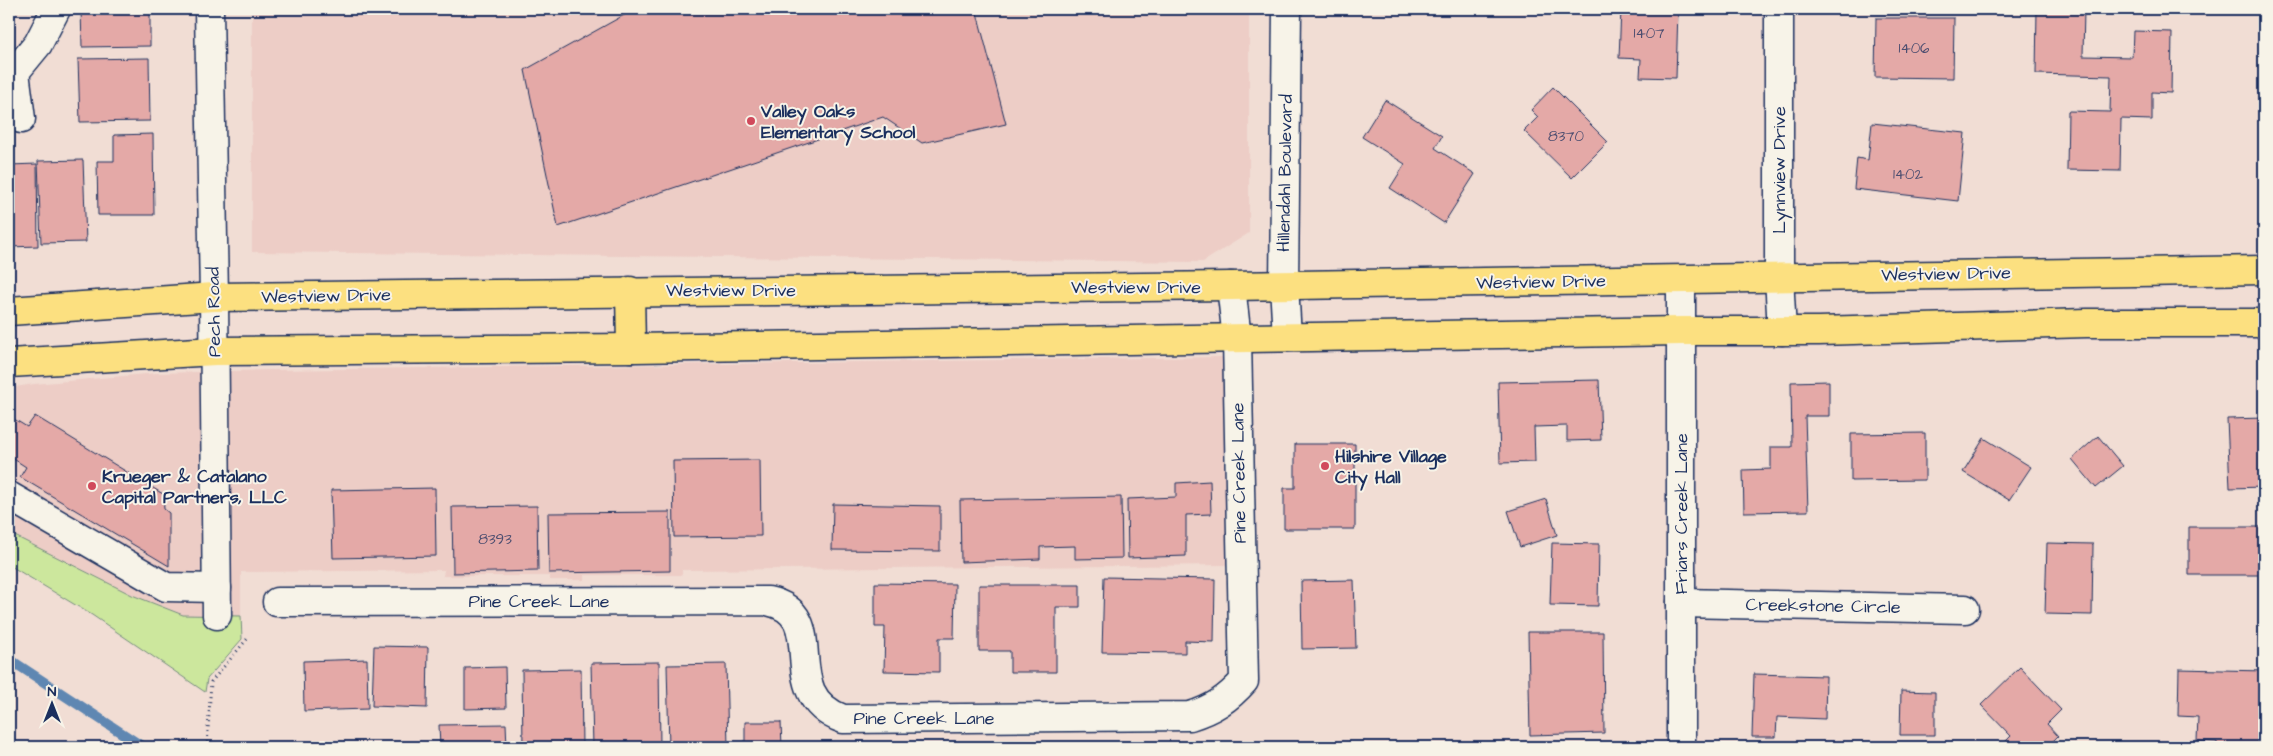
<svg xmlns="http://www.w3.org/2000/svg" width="2273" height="756" font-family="'Architects Daughter',sans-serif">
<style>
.built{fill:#edcdc6}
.green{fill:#cce79d;stroke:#748b7e}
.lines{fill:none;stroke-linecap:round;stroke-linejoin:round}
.stream{stroke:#5f87b2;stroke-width:10}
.building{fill:#e4a9a7;stroke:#1b2f5e}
.minor-casing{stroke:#1b2f5e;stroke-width:31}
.major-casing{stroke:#1b2f5e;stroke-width:31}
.path{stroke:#1b2f5e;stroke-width:3;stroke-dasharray:1 4;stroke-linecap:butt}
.minor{stroke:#f7f3e8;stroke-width:28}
.major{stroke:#fce080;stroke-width:28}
.poi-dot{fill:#d1495b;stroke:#f7f3e8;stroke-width:2}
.labels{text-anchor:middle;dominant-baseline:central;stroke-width:4;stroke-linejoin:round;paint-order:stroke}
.number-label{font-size:15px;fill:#4d4e70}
.poi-label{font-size:18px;font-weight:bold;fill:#1b2f5e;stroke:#f7f3e8;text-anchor:start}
.street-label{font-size:18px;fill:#1b2f5e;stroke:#f7f3e8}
</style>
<rect width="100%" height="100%" fill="#f1ddd4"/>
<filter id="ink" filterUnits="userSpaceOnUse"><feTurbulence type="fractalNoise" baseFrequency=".02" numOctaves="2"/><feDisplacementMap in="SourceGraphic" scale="10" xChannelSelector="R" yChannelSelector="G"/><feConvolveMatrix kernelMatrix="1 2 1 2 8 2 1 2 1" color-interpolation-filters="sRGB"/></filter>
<g filter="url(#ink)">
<!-- built -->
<g class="built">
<path d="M252 9H1249V233L1203 262 252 252Z"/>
<path d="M1224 357 1228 565 682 570V575H584V580H550V576H443L444 570 241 572V616L183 615 132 595 9 533V388L34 384 157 373 271 370Z"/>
</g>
<!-- green -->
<path class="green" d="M9 533 132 595 183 615 241 616 242 639 207 679 205 692 92 615 9 565Z"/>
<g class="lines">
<!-- stream -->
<path class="stream" d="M9 659 143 747"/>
</g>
<!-- building -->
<g class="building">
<path d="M81 9H150V46L82 47Z"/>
<path d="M635 9H976L1006 124 922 143 883 117 558 227 525 70Z"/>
<path d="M1621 9H1678L1676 78 1640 77 1641 59 1619 58Z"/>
<path d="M2037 9H2084L2083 56 2132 57 2133 31 2172 32 2171 93 2152 92V120L2121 119 2120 171 2067 170 2068 111 2110 112 2111 76 2036 74Z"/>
<path d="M1876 18H1954L1953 78 1875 77Z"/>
<path d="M149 58 150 121 80 122 78 59Z"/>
<path d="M1553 87 1608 142 1572 178 1524 131 1538 117 1531 110Z"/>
<path d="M1385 100 1442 136 1435 148 1475 174 1444 223 1390 188 1405 164 1362 137Z"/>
<path d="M1872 123 1965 133 1958 201 1854 189 1857 158 1868 160Z"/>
<path d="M153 134 154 215H98L97 161H114V135Z"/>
<path d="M83 160 86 242 41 243 38 161Z"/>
<path d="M37 164 38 246 9 247V165Z"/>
<path d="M1599 380 1601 440 1567 441V426L1534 427 1535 462 1500 463 1498 382Z"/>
<path d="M1829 381V416H1805L1808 511 1744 512 1743 470 1771 469V447H1792L1791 382Z"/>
<path d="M9 416 27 427 35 416 163 494 164 509 169 513V566L20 477 26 467 9 456Z"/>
<path d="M2264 418V487L2230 488 2227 419Z"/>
<path d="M1925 433V480L1851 481V434Z"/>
<path d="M2098 436 2123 466 2096 488 2072 459Z"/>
<path d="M1984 438 2031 467 2009 500 1963 472Z"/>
<path d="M1295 444H1355V529H1284V488H1295Z"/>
<path d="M760 460 761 536 674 537 673 461Z"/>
<path d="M1210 481 1211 514 1186 515V556L1128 558 1127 499 1176 497V483Z"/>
<path d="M435 488 436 556 333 558 331 490Z"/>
<path d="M1121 497 1122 558 1075 559V546L1040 547V559L961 562 960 500Z"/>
<path d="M1546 499 1557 535 1520 547 1508 511Z"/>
<path d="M833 504 940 506V551L832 550Z"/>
<path d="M537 506 538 571 453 573 452 507Z"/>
<path d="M670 512V571L549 573 548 513Z"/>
<path d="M2189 527H2264V643H2260L2259 575H2189Z"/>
<path d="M1552 543 1599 544 1598 606 1550 605Z"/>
<path d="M2047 543 2093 544 2092 615 2045 614Z"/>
<path d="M1104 577 1215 579 1214 642 1185 641V653L1102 652Z"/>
<path d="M1354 580 1356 648 1302 649 1301 581Z"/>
<path d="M875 583 955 584 954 638H939V672L884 671 885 627H875Z"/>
<path d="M979 585H1080V607H1056V672H1010V651H979Z"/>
<path d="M1528 632H1603L1604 733 1530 735Z"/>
<path d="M374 646 428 647 427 708 372 706Z"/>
<path d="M367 659 368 709 304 711 303 661Z"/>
<path d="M659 662 660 747H593L591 663Z"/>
<path d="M726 664 728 747H669L667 665Z"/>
<path d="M505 667 506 708 465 709V668Z"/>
<path d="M2020 667 2061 710 2047 724 2058 736 2047 747H2000L2011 736 1981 705Z"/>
<path d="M581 669 582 747H523L522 670Z"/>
<path d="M2179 669 2264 671V747H2217V742L2197 741 2198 717 2178 716Z"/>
<path d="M1754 674 1826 676 1825 719 1777 717 1776 737H1752Z"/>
<path d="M1901 691 1935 692V735H1900Z"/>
<path d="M745 722H781L782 747H745Z"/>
<path d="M506 724 507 747H440L439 725Z"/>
</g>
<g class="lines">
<!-- minor casing -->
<g class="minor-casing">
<g id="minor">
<path d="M209 9 214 297 217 615"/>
<path d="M1779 9V277L1782 331"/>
<path d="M9 67 15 72 21 119"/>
<path d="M15 72 38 44 56 9"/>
<path d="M1287 337 1284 285 1287 9"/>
<path d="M9 496 166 587 217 588"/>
<path d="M277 602 768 601C834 615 773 693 843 719L1190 716C1213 709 1228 699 1244 681L1237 339 1231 286"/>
<path d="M1681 603 1965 609"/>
<path d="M1681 747V280"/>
</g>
</g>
<!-- major casing -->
<g class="major-casing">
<g id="major">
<path d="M630 291 631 348"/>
<path d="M9 311 214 297 1231 286 2264 270"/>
<path d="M9 363 215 351 635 348 1681 331H1819L2087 323H2264"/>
</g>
</g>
<!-- path -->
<path class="path" d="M207 747 211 682 248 638"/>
<!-- minor -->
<use href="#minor" class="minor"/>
<!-- major -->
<use href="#major" class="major"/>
</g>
</g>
<!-- markers -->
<g class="poi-dot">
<circle cx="751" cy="121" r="5"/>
<circle cx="1325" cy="466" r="5"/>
<circle cx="92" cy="486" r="5"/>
</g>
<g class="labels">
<!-- number labels -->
<g class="number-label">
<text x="1649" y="33">1407</text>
<text x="1914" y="48">1406</text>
<text x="1566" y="136">8370</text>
<text x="1908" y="174">1402</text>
<text x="495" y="539">8393</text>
</g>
<!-- poi labels -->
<g class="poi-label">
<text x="761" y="111">Valley Oaks<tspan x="761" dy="21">Elementary School</tspan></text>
<text x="1335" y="456">Hilshire Village<tspan x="1335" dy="21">City Hall</tspan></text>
<text x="102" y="476">Krueger &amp; Catalano<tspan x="102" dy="21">Capital Partners, LLC</tspan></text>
</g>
<!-- street labels -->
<g class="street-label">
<text transform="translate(1779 170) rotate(-90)">Lynnview Drive</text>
<text transform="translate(1285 173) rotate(-89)">Hillendahl Boulevard</text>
<text transform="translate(1946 274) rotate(-1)">Westview Drive</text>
<text transform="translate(1541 282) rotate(-1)">Westview Drive</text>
<text x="1136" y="287">Westview Drive</text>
<text x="731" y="290">Westview Drive</text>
<text transform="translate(326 296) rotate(-1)">Westview Drive</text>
<text transform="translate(214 312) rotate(-91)">Pech Road</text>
<text transform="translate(1239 473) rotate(-91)">Pine Creek Lane</text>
<text transform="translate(1681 514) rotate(-90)">Friars Creek Lane</text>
<text x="539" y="601">Pine Creek Lane</text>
<text transform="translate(1823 606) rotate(1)">Creekstone Circle</text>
<text x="924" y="718">Pine Creek Lane</text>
</g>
</g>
<!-- margin -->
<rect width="2273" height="756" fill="none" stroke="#f7f3e8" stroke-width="30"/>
<rect x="15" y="15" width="2243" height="726" fill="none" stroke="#1b2f5e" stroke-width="2" filter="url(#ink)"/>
<!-- north arrow -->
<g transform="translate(52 704)" stroke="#f7f3e8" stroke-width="4" paint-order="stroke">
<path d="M0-4L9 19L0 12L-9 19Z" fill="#1b2f5e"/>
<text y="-8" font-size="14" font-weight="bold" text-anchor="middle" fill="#1b2f5e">N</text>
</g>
</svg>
